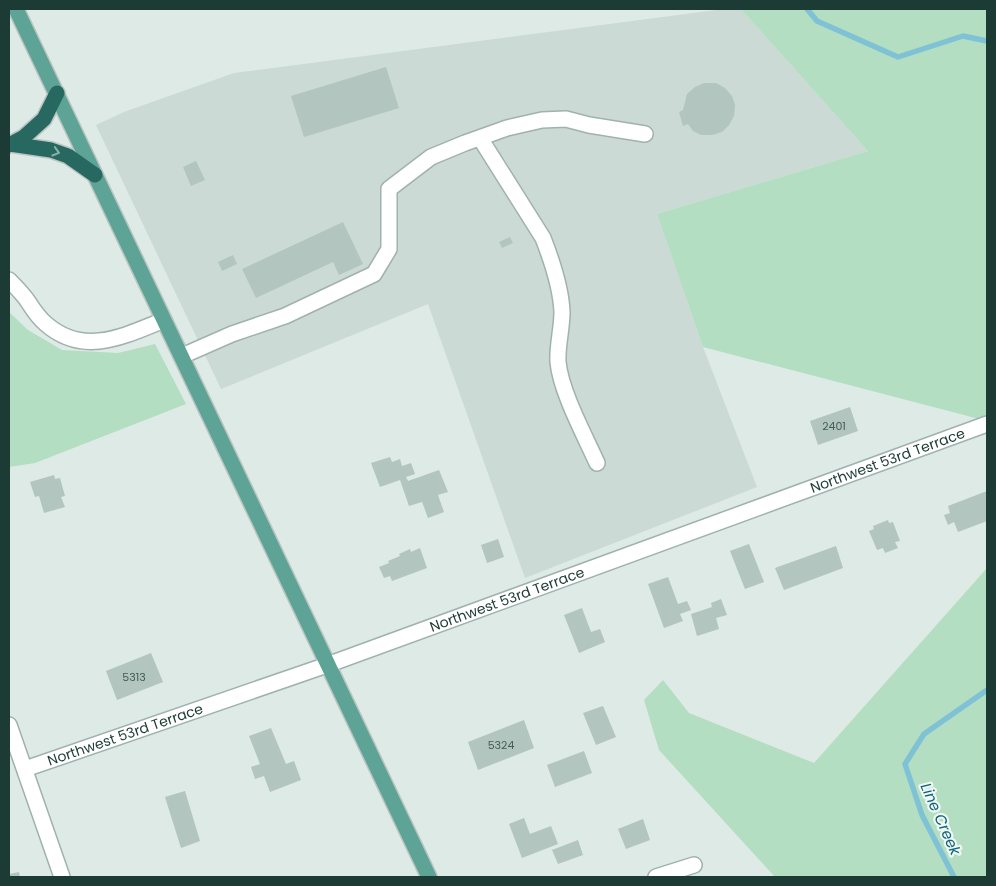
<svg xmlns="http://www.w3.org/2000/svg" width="996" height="886" font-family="Poppins,sans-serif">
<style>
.built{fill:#cbdad4}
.green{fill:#b3dec1}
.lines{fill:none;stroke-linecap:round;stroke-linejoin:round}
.stream{stroke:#7fc2d5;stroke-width:5.5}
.building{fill:#b2c5be}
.minor-casing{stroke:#a0b2ad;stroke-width:18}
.major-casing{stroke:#bbc4c2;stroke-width:18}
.highway-casing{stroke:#bbc4c2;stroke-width:18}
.minor{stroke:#fff;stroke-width:15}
.major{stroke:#5da496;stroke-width:15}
.highway{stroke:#276960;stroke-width:15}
.oneway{stroke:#8ab0aa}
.labels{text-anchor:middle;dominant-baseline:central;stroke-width:4.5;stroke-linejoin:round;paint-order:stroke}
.number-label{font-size:11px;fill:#425e57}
.street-label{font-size:14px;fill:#1d3b35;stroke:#edf7f3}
.water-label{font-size:15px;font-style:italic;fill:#13637b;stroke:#edf7f3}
</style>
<rect width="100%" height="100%" fill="#ddeae5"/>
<!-- built -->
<path class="built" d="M724 9H741L868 151 657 214 703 347 757 487 525 578 428 304 221 389 96 125 124 112 234 73Z"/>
<!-- green -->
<g class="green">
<path d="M741 9H987V421L703 347 657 214 868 151Z"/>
<path d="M9 312 28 330 62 350 118 353 155 344 186 404 35 463 9 467Z"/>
<path d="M987 568V877H775L659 750 644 700 663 680 689 713 814 763Z"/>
</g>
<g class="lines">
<!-- stream -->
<g class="stream">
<path d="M807 9 817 21 898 57 963 36 987 41"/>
<path d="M954 877 922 815 905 764 924 734 987 690"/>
</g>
</g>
<!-- building -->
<g class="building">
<path d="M386 67 399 108 304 137 291 96Z"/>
<path d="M704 83H716L725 88 732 96 735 105 734 116 729 125 722 132 712 135H701L693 131 688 124 683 126 679 112 683 110 687 94 695 87Z"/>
<path d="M196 161 205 180 191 186 183 167Z"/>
<path d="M343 222 363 264 339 275 333 262 256 298 242 269Z"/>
<path d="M510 237 513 243 502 248 499 242Z"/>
<path d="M233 255 237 264 222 271 218 262Z"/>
<path d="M850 407 858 431 818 445 810 421Z"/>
<path d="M390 457 392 462 400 459 402 466 411 463 415 474 406 477 408 481 439 470 448 492 438 495 444 512 428 518 422 502 409 506 400 480 380 487 371 463Z"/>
<path d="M54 475 55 479 60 478 65 496 61 497 65 507 44 513 39 496 35 497 30 482Z"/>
<path d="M987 491V521L958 532 954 522 948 525 944 515 950 513 948 506Z"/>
<path d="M888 520 889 523 893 522 900 541 895 542 898 548 885 553 883 548 877 550 869 531 874 529 873 526Z"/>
<path d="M498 539 504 557 487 563 481 545Z"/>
<path d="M749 544 764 582 745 589 730 551Z"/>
<path d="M836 546 843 568 784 590 775 568Z"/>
<path d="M420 548 427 568 392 581 390 576 384 578 379 567 389 563 388 561 400 556 399 554 410 549 411 552Z"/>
<path d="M668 577 678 604 687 601 691 610 680 614 683 621 664 628 648 584Z"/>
<path d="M721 599 727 615 716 618 719 629 697 636 691 614 712 607 711 603Z"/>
<path d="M582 608 591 632 600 629 605 642 579 653 564 615Z"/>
<path d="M151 653 163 682 117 700 106 671Z"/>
<path d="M603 706 616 737 596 745 583 713Z"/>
<path d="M524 720 534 748 478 770 468 742Z"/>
<path d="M271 728 286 764 294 761 301 780 270 792 264 776 255 779 251 767 260 764 249 736Z"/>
<path d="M584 751 592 773 555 787 547 765Z"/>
<path d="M185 791 200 841 181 848 165 797Z"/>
<path d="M524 818 530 834 551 826 558 844 522 858 509 824Z"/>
<path d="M643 819 650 840 626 849 618 829Z"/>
<path d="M578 840 583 855 558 864 552 850Z"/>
<path d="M19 872 20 877H9V874Z"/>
</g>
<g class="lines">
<!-- minor casing -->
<g class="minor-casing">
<g id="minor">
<path d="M480 138 543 238C552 261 561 287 562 312 562 329 557 346 558 362 561 392 584 434 597 463"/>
<path d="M9 280C16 287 24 295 29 303 34 311 39 318 46 324 84 357 124 336 164 320"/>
<path d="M182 356 232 334 285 316 374 274 389 249V189L431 157 465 143 507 128 542 120 566 119 589 125 645 134"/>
<path d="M9 725 62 877"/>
<path id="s1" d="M25 769 327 665 987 424"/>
<path d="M656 877 694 865"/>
</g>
</g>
<!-- major casing -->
<g class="major-casing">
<path id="major" d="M16 9 429 877"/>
</g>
<!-- highway casing -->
<g class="highway-casing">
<g id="highway">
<path d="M10 144 51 150 68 156 95 175"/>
<path d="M9 145 24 137 44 119 57 93"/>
</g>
</g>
<!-- minor -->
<use href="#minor" class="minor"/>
<!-- major -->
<use href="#major" class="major"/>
<!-- highway -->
<use href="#highway" class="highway"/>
</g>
<!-- one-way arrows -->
<defs><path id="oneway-chevron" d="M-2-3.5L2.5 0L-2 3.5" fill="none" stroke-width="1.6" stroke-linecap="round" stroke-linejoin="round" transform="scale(1.25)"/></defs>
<use class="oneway" href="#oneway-chevron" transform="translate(56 152) rotate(17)"/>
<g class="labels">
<!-- number labels -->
<g class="number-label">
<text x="834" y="426">2401</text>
<text x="134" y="677">5313</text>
<text x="501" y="745">5324</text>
</g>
<!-- street labels -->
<g class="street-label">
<text stroke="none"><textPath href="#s1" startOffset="916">Northwest 53rd Terrace</textPath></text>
<text stroke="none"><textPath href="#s1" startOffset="511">Northwest 53rd Terrace</textPath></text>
<text stroke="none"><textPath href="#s1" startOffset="106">Northwest 53rd Terrace</textPath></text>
</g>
<!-- water labels -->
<g class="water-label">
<text transform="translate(941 819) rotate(66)">Line Creek</text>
</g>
</g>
<!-- border -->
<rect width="996" height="886" fill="none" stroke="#1d3b35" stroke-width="20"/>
</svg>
